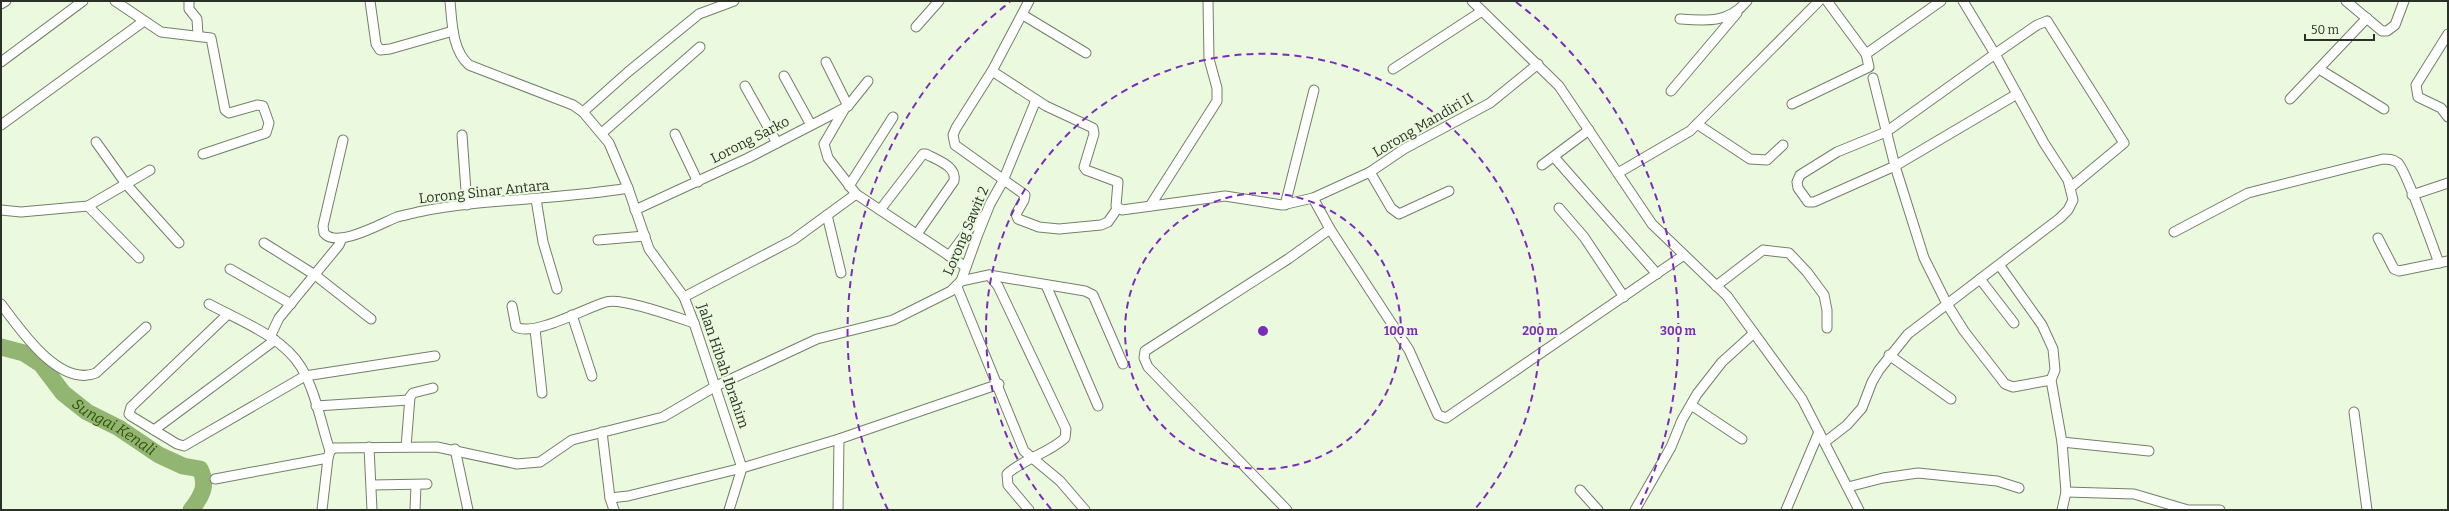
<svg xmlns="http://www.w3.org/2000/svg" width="2449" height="511" font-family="Bitter,serif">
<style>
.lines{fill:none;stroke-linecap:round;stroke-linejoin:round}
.river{stroke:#92b572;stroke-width:17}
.minor-casing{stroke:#738068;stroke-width:11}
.minor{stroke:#fff;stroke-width:9}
.ring{fill:none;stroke:#7b2cbf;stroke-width:2;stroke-dasharray:7 5}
.labels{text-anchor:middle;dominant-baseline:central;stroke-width:4;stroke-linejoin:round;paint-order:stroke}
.street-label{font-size:14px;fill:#2c3127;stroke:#ebfadf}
.water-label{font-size:15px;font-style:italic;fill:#325107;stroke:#ebfadf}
.centre{fill:#7b2cbf;stroke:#ebfadf;stroke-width:2}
.ring-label{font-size:12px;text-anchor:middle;font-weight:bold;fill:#7b2cbf;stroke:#ebfadf;stroke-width:4;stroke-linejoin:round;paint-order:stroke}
</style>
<rect width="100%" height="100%" fill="#ebfadf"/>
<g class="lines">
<!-- river -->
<path class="river" id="s1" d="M1 347 24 353 41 364 63 393 87 412 119 428 159 455 183 466 200 469C208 485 202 496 191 510"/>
<!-- minor casing -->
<g class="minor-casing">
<g id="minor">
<path d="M115 1 161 32 211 38 225 110 229 113 257 105 263 106 269 123 266 133 203 154"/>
<path d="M189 1V9L197 19 198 35"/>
<path d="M370 1 376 44 380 50 390 49 453 31"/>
<path d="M450 1C452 22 452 50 469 65L573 105 583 112 609 143 628 188 649 249 684 297 694 323 742 468 729 510"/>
<path d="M1029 1 992 71 956 128 953 135 955 145 1025 195 1024 200 1016 214 1018 219 1039 227 1059 229 1101 225 1108 222 1117 209"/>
<path d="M1472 1 1559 86 1652 224 1727 296 1802 399 1859 510"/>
<path d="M2346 1 2382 31H2387L2395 25 2404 1"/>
<path d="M1 4 6 1"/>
<path d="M1023 15 1086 53"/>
<path d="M1680 19C1707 21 1729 23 1747 1"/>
<path d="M916 27 939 1"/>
<path d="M2448 34 2416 85 2418 97 2441 108 2448 117"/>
<path d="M1866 54 1941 1"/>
<path d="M1 62 83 1"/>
<path d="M826 62 848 106"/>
<path d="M1393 69 1482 11"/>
<path d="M2319 69 2384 109"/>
<path d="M992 71 1046 106 1093 128 1094 134 1084 167 1086 170 1118 182 1116 206 1122 210 1225 196 1282 205 1313 198 1370 172 1404 149 1490 103 1538 64"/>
<path d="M784 76 811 125"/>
<path d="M1873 78 1895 166 1924 258 1947 304 1964 331 2005 384 2013 387 2051 380"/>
<path d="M745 86 777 143"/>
<path d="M1671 91 1737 13"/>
<path d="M2017 94 1895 166 1814 202H1808L1798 188 1797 182 1800 175 1837 152 1886 132 1995 54 2037 25 2047 21 2124 143 2071 187"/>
<path d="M2290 99 2367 18"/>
<path d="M1792 104 1869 67 1866 54 1827 1"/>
<path d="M845 108 824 144 828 158 856 194 966 267"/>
<path d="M583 112 628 72 699 14 734 1"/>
<path d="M1697 124 1750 159 1767 160 1783 145"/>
<path d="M1 125 144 21"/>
<path d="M602 133 700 47"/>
<path d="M675 134 698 182"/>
<path d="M462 135 467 205"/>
<path d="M343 140 323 226 324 233C337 249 382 223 397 217 404 215 411 214 418 212 487 198 559 200 628 188"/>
<path d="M96 142 126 184 179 243"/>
<path d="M1554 157 1657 274"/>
<path d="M1542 165 1589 130"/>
<path d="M1370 172 1391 208 1399 214 1449 191"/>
<path d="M1618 173 1690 131 1819 1"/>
<path d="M849 186 893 117"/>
<path d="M2412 195 2448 183"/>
<path d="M1313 198 1330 229 1409 350 1438 415 1446 418 1684 255"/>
<path d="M536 199 543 242 557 289"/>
<path d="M1285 205 1314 90"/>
<path d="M88 206 139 258"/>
<path d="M1150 206 1217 101V88L1209 59 1208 1"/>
<path d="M1559 208 1584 237 1624 297"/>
<path d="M1 210 21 212 88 206 150 170"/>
<path d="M635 210 748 158 835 113 848 106 868 81"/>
<path d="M880 210 923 154H926C937 160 957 166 954 181L917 234"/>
<path d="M827 215 841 273"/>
<path d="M2174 232 2248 193 2383 159C2388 159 2393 159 2398 163 2406 170 2433 247 2439 263"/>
<path d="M2378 238 2394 269 2399 271 2448 261"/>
<path d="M598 240 645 236"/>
<path d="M264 243 315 275 371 319"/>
<path d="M949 256 970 228 985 215"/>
<path d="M2000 266 2042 325 2053 349 2055 370 2051 380 2062 442 2066 492 2062 510"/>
<path d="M230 269 291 304"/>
<path d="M989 275 1085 291 1093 295 1123 364"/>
<path d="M1980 279 2014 323"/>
<path d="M961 281 989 275 998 286 1066 429 1065 438C1049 453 1025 458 1007 474L1008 485 1029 510"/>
<path d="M1046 285 1098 406"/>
<path d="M1716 286 1763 250 1789 253 1807 272 1824 295 1827 310V328"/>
<path d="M957 287 1024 451 1060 481 1085 510"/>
<path d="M684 297 793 240 856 194"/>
<path d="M1 304C20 329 59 388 96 373L146 327"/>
<path d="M209 304C240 321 282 336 301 367 316 392 321 424 330 451"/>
<path d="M512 306 516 327C534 337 585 308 606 302 621 297 676 317 694 323"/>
<path d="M228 314 131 407 129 414 131 416 177 444 184 446 305 376 435 356"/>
<path d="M572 315 592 376"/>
<path d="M535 329 542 393"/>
<path d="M270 337 279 318 339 245 342 238"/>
<path d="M1889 355 1951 399"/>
<path d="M1691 405 1742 439"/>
<path d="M316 406 409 400"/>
<path d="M2354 412 2367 510"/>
<path d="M154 430 275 340"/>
<path d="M602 432 610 498"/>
<path d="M1825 442 1847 425 1862 408 1872 382 1879 370 1908 334 2060 218 2068 210 2073 200 2068 180 2044 143 1995 54 1963 1"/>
<path d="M2062 442 2149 451"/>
<path d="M369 447 372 510"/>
<path d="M406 447 410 397 413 393 433 388"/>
<path d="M455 449 468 510"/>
<path d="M215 479 328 458"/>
<path d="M372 485 427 484"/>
<path d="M1848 487 1883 478 1918 473 1997 481 2019 488"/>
<path d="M1580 490 1598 510"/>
<path d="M2066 492 2134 494 2188 510H2220"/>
<path d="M322 510 328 458 330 451 334 448 437 447 517 464 540 462 572 440 663 417 716 386 817 339 893 320 951 291 961 281 978 234 990 204 1003 181 1036 100"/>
<path d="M415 510 416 485"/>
<path d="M614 510 610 498 628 496 742 468 839 439 999 384"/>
<path d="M838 510 839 439"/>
<path d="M1287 510 1148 367 1144 358 1145 351 1288 259 1330 229"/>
<path d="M1635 510 1671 447 1682 420 1697 394 1722 362 1754 333"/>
<path d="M1786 510 1819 432"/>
</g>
</g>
<!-- minor -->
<use href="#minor" class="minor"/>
</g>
<!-- distance rings -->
<g class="ring">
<circle cx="1263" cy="331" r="138"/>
<path d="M1051 509A277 277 0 1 1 1475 509"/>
<path d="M888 510A415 415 0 0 1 1010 2M1516 2A415 415 0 0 1 1638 510"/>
</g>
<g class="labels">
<!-- street labels -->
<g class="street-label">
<text transform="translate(1423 125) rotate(-30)">Lorong Mandiri II</text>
<text transform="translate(750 140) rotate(-27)">Lorong Sarko</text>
<text transform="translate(484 192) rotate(-6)">Lorong Sinar Antara</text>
<text transform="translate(966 231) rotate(-67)">Lorong Sawit 2</text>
<text transform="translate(723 366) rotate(71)">Jalan Hibah Ibrahim</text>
</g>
<!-- water labels -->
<g class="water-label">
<text stroke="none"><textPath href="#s1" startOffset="142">Sungai Kenali</textPath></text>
</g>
</g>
<circle cx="1263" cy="331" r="6" class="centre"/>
<g class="ring-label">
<text x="1401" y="335">100 m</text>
<text x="1540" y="335">200 m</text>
<text x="1678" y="335">300 m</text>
</g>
<!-- border -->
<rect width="2449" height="511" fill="none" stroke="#2c3127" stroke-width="4"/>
<!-- scale -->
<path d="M2305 34v6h69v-6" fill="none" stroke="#2c3127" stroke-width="2"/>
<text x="2311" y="34" font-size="12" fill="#2c3127" stroke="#ebfadf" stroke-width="3" paint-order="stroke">50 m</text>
</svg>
